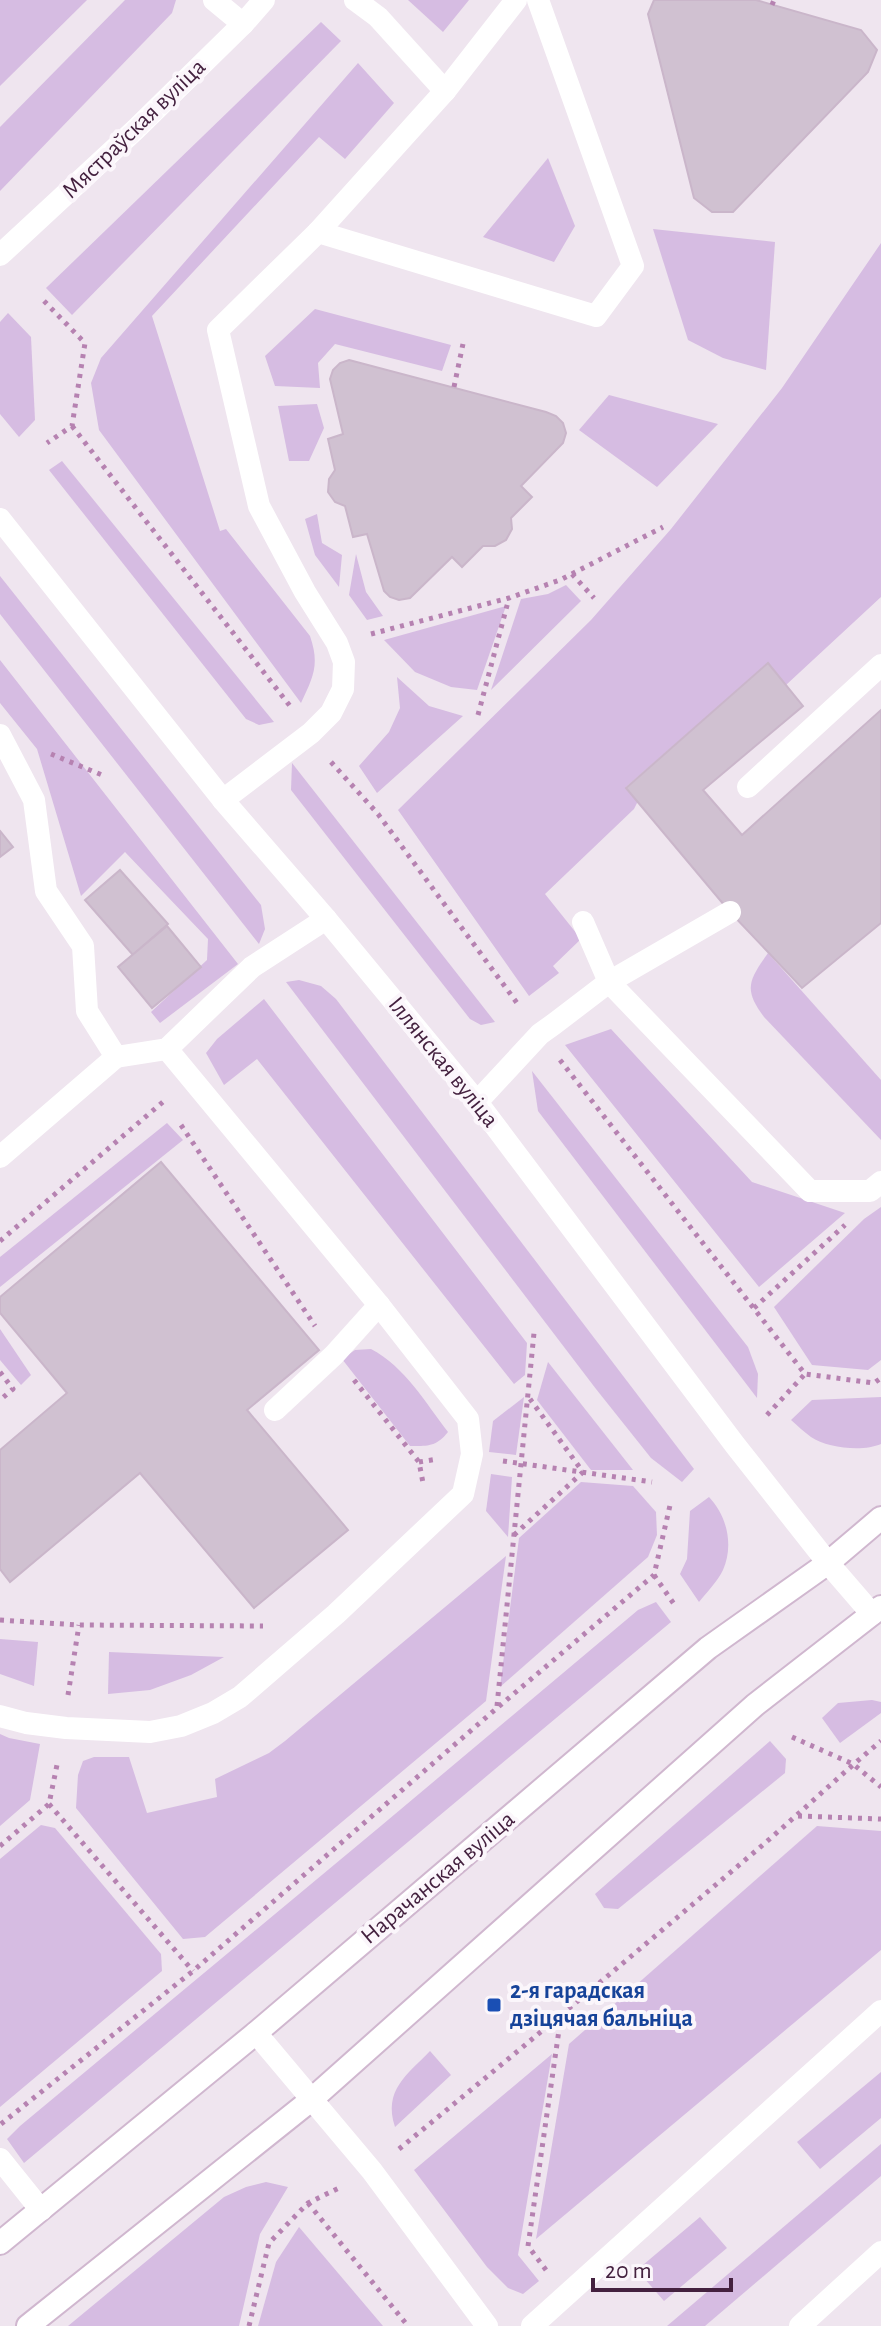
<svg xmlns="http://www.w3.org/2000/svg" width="881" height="2326" font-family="'Alegreya Sans',sans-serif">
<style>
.green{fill:#d6bce2}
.building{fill:#d0c1d1;stroke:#cab6ca;stroke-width:2}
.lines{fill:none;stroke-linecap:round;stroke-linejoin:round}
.secondary-casing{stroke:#d0b7cf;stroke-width:26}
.path{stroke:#b682b1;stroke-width:5;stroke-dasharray:4 6;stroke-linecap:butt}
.service{stroke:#fff;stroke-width:22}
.tertiary{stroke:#fff;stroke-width:22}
.secondary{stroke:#fff;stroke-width:22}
.transit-dot{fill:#1a4fb4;stroke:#fbf6fb;stroke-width:3}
.labels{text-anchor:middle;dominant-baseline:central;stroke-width:8;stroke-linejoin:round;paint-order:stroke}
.street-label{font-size:24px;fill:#44213f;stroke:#fbf6fb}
.transit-label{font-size:24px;font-weight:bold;fill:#164399;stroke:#fbf6fb;text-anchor:start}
</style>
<rect width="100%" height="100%" fill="#efe5ef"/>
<!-- green -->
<g class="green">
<path d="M0 0H87L0 86Z"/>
<path d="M125 0H176L172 13 0 191V127Z"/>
<path d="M408 0H469L443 32Z"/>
<path d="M321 22 341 41 72 315 46 288Z"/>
<path d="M358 63 394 103 345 159 319 137 152 316 220 531 226 529 310 636C320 665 313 677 301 703L99 430 91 383 101 358Z"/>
<path d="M548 158 575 226 554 262 483 237Z"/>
<path d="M653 229 775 242 766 370 723 358 688 340Z"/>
<path d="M881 243V597L786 685 768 663 626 787 638 801 634 809 545 894 581 939 553 966 559 973 529 996 398 810 591 620 671 529 782 388Z"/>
<path d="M315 309 451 345 442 371 335 344 318 363 320 388 275 386 265 356Z"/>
<path d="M8 313 31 337 35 420 19 437 0 414V322Z"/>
<path d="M609 395 718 424 657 487 579 430Z"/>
<path d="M317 404 324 428 309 461H289L278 406Z"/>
<path d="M62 461 274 722 259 725 246 719 49 470Z"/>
<path d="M317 514 322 543 342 555 339 587 315 555 305 519Z"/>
<path d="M356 554 366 592 383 616 367 620 349 595Z"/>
<path d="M0 576 261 905 265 929 259 944 0 614Z"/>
<path d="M566 585 581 601 491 690 521 599 548 594Z"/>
<path d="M506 606 477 690 451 687 415 672 384 640Z"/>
<path d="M0 660 238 964 160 1023 151 1012 207 960 208 939 125 852 81 896 37 749 0 703Z"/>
<path d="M397 677 429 706 463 716 377 793 359 766 389 732 400 708Z"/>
<path d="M292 763 495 1022 481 1025 470 1019 291 790Z"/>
<path d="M768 953 881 1080V1140L764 1017C743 989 749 980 768 953Z"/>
<path d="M299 980 321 986 336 999 694 1469 682 1482 651 1458 596 1389 286 982Z"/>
<path d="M264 999 527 1343 525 1375 514 1384 257 1059 224 1085 206 1053 217 1039Z"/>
<path d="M611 1029 752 1182 845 1213 759 1287 565 1045Z"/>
<path d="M532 1071 748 1347 758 1374 757 1398 538 1111Z"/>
<path d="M167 1123 183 1140 0 1287V1257Z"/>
<path d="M881 1207V1360L868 1370 812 1365 774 1307 864 1219Z"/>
<path d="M0 1329 31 1375 21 1385 0 1360Z"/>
<path d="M371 1349C405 1367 425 1402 448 1432 436 1447 428 1446 410 1446L342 1359 355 1350Z"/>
<path d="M548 1362 633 1470H591L537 1400Z"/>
<path d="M524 1397 516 1455 489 1452 493 1421Z"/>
<path d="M881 1397V1444C863 1452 827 1448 811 1437 804 1432 798 1426 791 1420L812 1400Z"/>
<path d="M491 1474 512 1477 508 1537 486 1511Z"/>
<path d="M581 1482 633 1486 656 1512 657 1535 648 1557 500 1687 519 1538Z"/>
<path d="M709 1497C727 1516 734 1545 723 1570 717 1582 707 1592 699 1602L680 1574 687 1559 690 1511Z"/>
<path d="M506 1556 486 1701 205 1937 183 1939 76 1808 78 1775 83 1761 94 1757H129L147 1813 217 1797 215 1779 269 1753 285 1741Z"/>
<path d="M656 1602 671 1622 24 2163 7 2139 20 2126 382 1825 638 1610Z"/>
<path d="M0 1639 38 1642 34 1686 0 1674Z"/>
<path d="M109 1652 224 1657 191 1675 150 1690 108 1694Z"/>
<path d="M872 1700 881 1702V1713L840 1743 822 1718 838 1703Z"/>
<path d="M0 1734 9 1738 40 1744 30 1800 0 1826Z"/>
<path d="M770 1741 786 1759 785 1773 618 1909 604 1908 595 1894Z"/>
<path d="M41 1825 55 1828 161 1954 162 1971 0 2107V1859Z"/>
<path d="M817 1826 881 1831V1950L536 2239 569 2044Z"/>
<path d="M430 2051 451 2075 395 2127C383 2090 407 2075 430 2051Z"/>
<path d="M552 2054 518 2255 539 2281 523 2294 508 2288 487 2267 414 2170Z"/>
<path d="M881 2072V2118L820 2169 797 2142Z"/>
<path d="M881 2144V2176L705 2326H667Z"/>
<path d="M266 2182 288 2187 260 2234 239 2326H68L224 2197 246 2187Z"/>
<path d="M700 2217 727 2248 664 2301 637 2270Z"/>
<path d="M299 2227 383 2326H258L276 2262Z"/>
</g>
<!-- building -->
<g class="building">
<path d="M654 0H756L861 30 877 50 868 72 733 212H712L694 198 648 14Z"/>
<path d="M349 360 546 412 556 416 563 423 566 433 563 443 521 486 532 497 511 518 512 529 506 540 495 546H483L462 567 452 557 410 598 399 600 390 597 384 591 367 534 353 537 345 506 335 502 328 492 329 479 335 470 328 439 343 434 330 379 333 370 340 363Z"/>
<path d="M768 663 803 706 703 790 742 835 881 710V923L802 988 730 912 626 788Z"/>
<path d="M0 831 13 847 0 857Z"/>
<path d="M120 870 168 924 133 955 85 900Z"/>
<path d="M167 926 201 967 152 1008 118 967Z"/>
<path d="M161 1162 319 1350 247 1410 348 1530 254 1608 140 1473 10 1582 0 1569V1450L67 1393 0 1313V1297Z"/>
</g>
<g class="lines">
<!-- secondary casing -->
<g class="secondary-casing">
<g id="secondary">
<path d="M0 2243 256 2033 708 1648 828 1563 881 1518"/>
<path d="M28 2326 311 2100 755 1705 881 1607"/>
</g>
</g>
<!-- path -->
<g class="path">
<path d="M772 5 774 0"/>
<path d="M44 301 85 343 72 426 47 443"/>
<path d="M454 387 464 339"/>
<path d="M72 426 290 706"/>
<path d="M572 574 594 598"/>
<path d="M371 634 509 598 560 580 663 527"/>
<path d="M478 715 509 598"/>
<path d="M51 754 102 775"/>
<path d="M331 762 378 814 520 1007"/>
<path d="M560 1060 805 1374 874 1383 881 1378"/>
<path d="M181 1125 315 1326"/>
<path d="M0 1241 164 1101 166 1104"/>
<path d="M754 1308 845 1225"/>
<path d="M0 1372 13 1389 0 1400"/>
<path d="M354 1380 419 1462 423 1483"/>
<path d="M767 1415 805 1374"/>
<path d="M503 1461 652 1482"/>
<path d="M419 1462 438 1459"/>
<path d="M514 1535 583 1472 530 1399"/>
<path d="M654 1575 676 1607"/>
<path d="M0 1620 79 1625 263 1626"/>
<path d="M68 1695 79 1625"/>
<path d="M497 1706 534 1333"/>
<path d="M792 1737 853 1764 881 1787"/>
<path d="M49 1804 193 1971"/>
<path d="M798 1816 881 1819"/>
<path d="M0 1846 49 1804 58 1760"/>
<path d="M1 2124 193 1971 497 1708 654 1575 671 1501"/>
<path d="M399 2149C520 2050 639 1950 758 1849 799 1814 839 1776 881 1741"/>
<path d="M308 2203 408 2326"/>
<path d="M546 2270 528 2246 561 2016"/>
<path d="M249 2326 269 2243 308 2203 341 2187"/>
</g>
<!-- service -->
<g class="service">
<path d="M214 0 243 24"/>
<path d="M355 0 378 17 445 91"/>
<path d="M318 232 596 316 633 266 538 0"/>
<path d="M0 735 34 800 46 891 83 946 87 1011 116 1057 167 1049 252 967 326 919"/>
<path d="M748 787 881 665"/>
<path d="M223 800 311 733 331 713 343 689 344 662 337 643 305 592 259 506 218 330 318 232 445 91 516 0"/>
<path d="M583 922 609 982 810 1191H870L881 1182"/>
<path d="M477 1102 540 1034 554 1024 609 982 730 912"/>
<path d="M0 1157 116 1057"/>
<path d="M275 1410 334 1355 379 1305"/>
<path d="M0 1716 26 1723 66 1728 150 1732 181 1726 213 1713 240 1697 336 1614 463 1494 472 1454 468 1419 379 1305 167 1049"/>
<path d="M256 2033 372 2171 487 2326"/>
<path d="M0 2159 41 2210"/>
<path d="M532 2326 881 2011"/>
<path d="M800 2326 881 2252"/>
</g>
<!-- tertiary -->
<g class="tertiary">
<path d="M0 255 136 129 243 24 264 0"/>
<path d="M0 519 223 800 326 919 477 1102 735 1445 828 1563 872 1614"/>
</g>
<!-- secondary -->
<use href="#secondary" class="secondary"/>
</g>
<!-- markers -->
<rect class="transit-dot" x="486" y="1997" width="16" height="16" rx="4"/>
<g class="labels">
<!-- street labels -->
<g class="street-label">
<text transform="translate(134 129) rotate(-44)">Мястраўская вуліца</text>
<text transform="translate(443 1062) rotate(51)">Іллянская вуліца</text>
<text transform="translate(438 1878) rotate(-40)">Нарачанская вуліца</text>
</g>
<!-- transit labels -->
<g class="transit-label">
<text x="510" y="1991">2-я гарадская<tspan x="510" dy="28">дзіцячая бальніца</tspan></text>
</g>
</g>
<!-- scale -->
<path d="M593 2278v12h138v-12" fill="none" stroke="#44213f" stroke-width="4"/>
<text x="605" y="2278" font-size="24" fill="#44213f" stroke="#fbf6fb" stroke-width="6" paint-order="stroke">20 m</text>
</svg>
